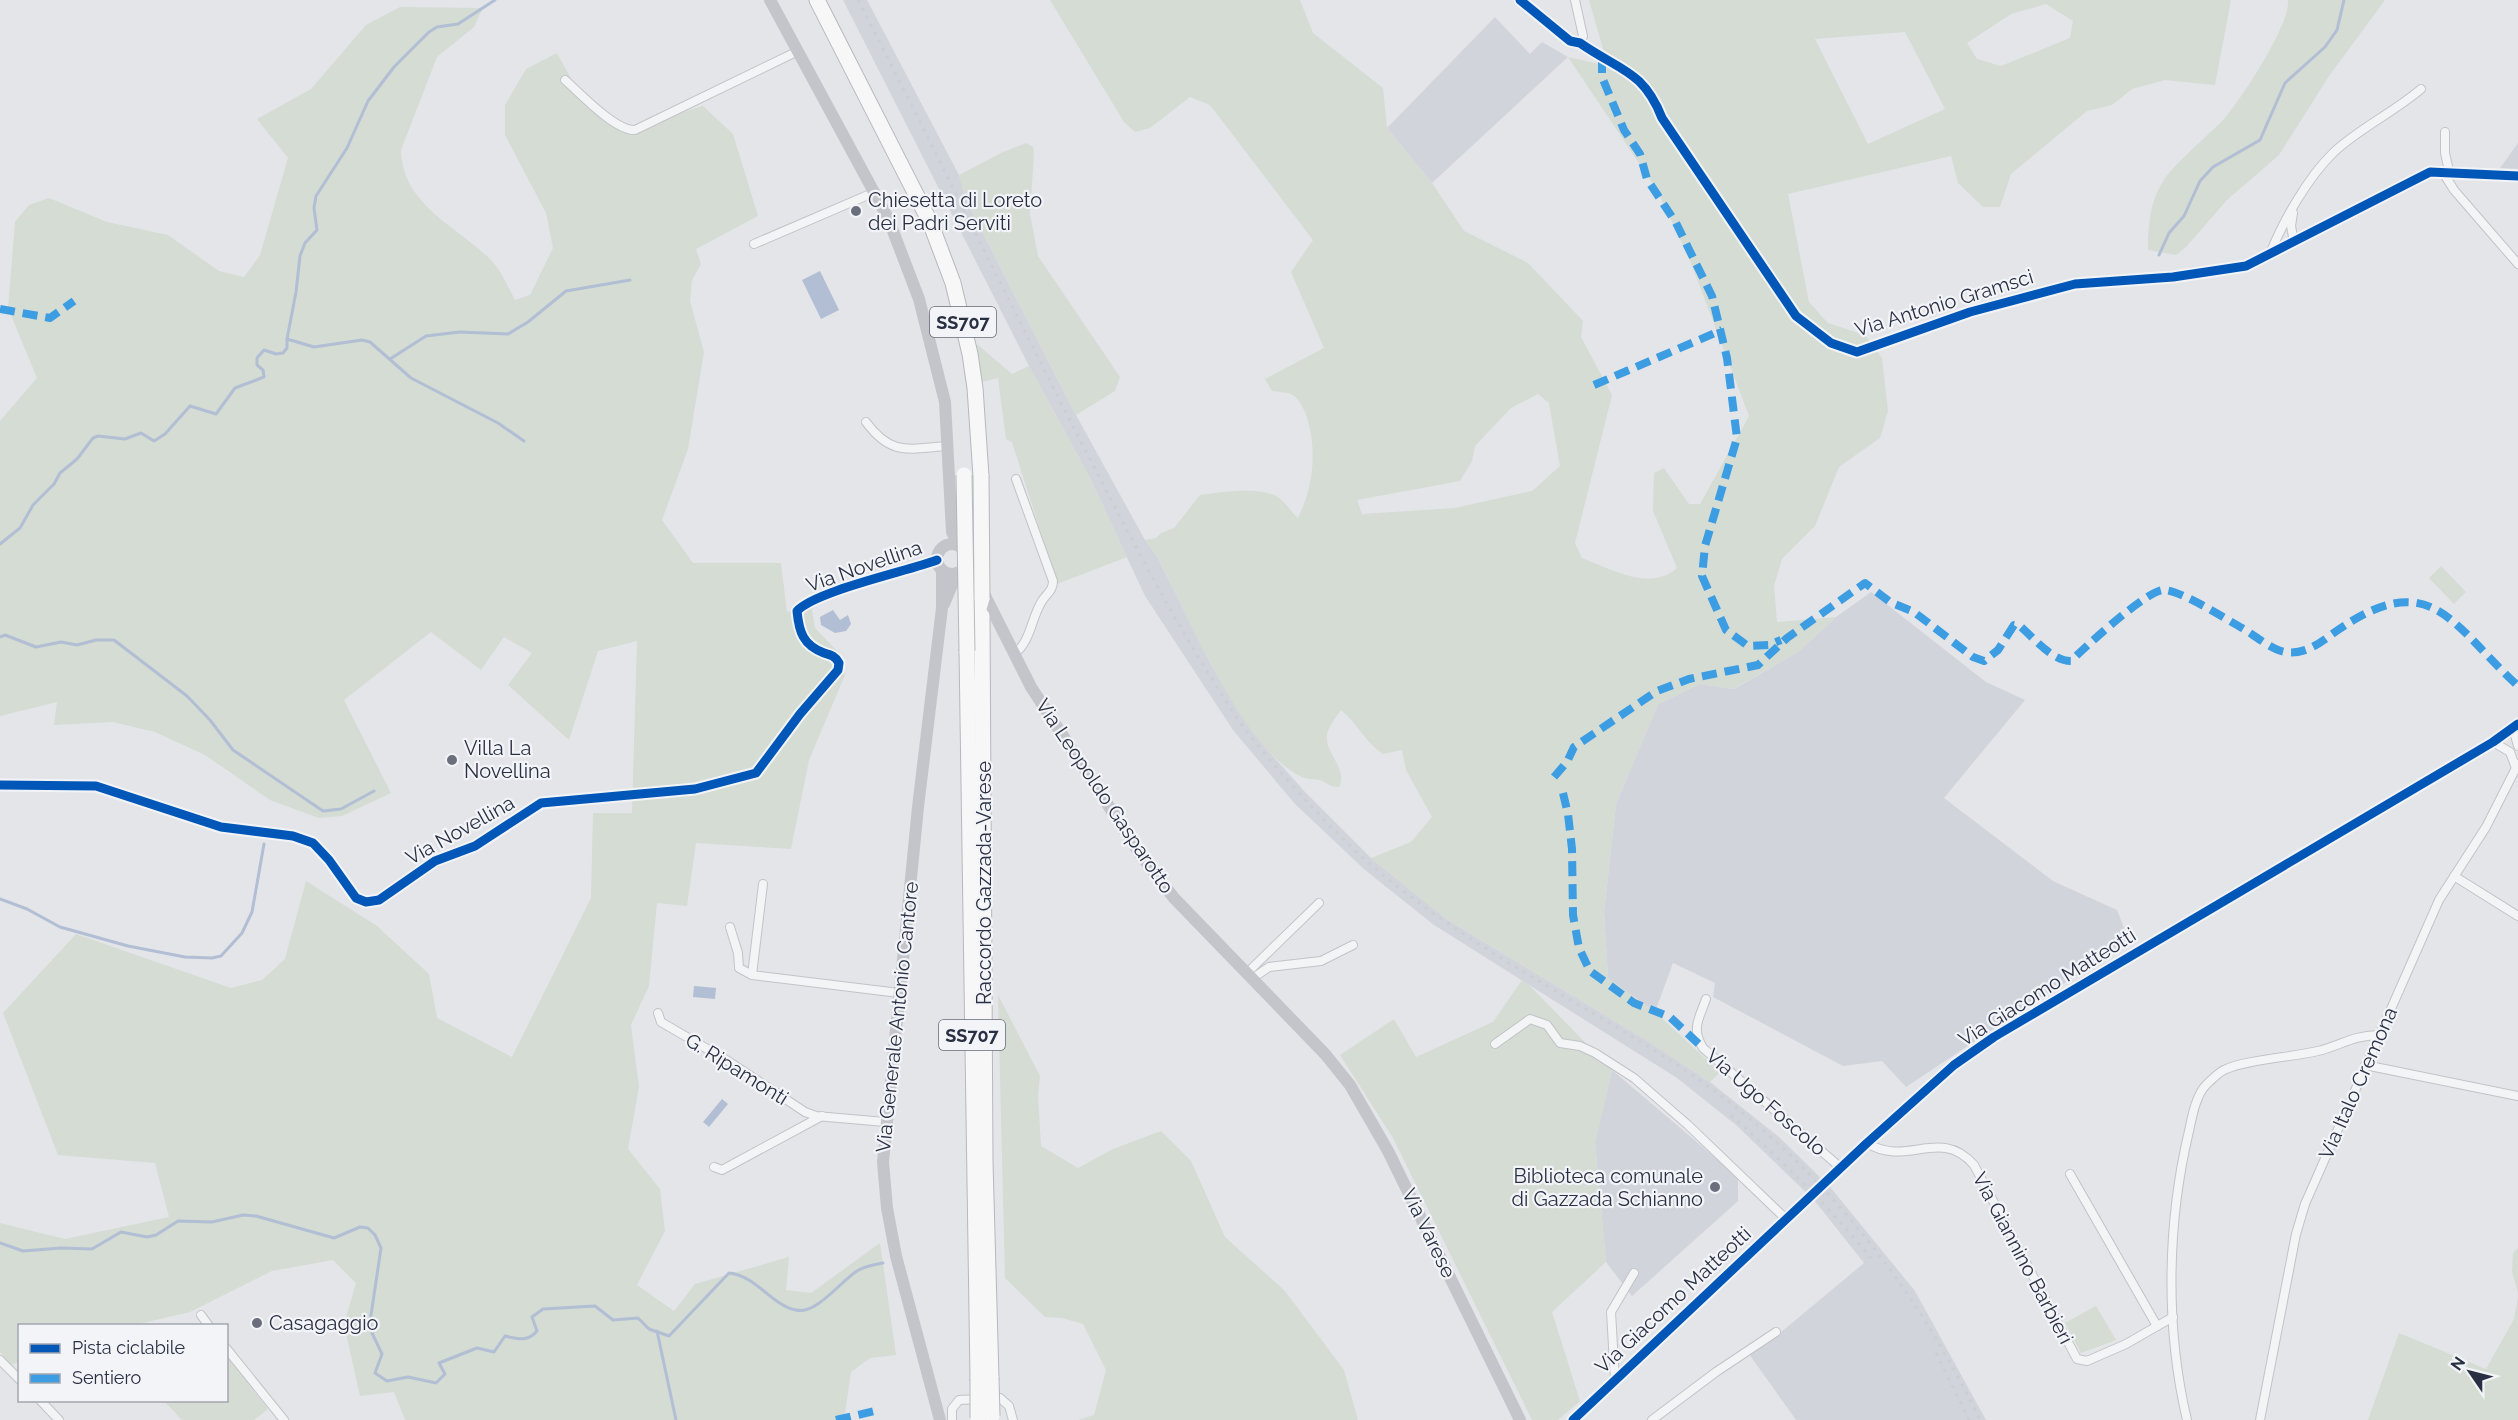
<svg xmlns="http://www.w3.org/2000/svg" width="2518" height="1420" font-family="Raleway,sans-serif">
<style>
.built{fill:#d2d4dc}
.green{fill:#d4dcd4;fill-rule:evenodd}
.water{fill:#b2bed4}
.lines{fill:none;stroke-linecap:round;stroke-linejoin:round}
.stream{stroke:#b2bed4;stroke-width:3}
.street-casing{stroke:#c2c3c7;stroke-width:10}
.highway-casing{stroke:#b6b8be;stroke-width:17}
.street{stroke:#f3f4f6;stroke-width:8}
.secondary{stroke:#c4c5ca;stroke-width:12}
.highway{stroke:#f7f7f7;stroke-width:15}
.rail{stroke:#ccced1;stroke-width:3;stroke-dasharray:3 6;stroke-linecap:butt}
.street-bridge-casing{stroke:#c2c3c7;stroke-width:10;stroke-linecap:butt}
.highway-bridge-casing{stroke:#b6b8be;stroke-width:17;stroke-linecap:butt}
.street-bridge{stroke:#f3f4f6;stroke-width:8}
.highway-bridge{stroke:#f7f7f7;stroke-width:15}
.quiet{stroke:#3d9de3;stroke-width:8;stroke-dasharray:15 8;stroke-linecap:butt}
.cycleway-casing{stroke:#f2f4f8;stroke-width:13}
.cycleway{stroke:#0057b8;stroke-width:9}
.poi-dot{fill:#6b6f7d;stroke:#f2f4f8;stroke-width:2}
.labels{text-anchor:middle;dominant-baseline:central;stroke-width:4.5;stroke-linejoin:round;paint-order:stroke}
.shield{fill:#f2f4f8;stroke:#666b79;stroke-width:1.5}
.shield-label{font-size:18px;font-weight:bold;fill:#2a3043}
.poi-label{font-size:20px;fill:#2a3043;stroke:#f2f4f8;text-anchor:start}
.street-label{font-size:20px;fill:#2a3043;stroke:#f2f4f8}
</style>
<rect width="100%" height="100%" fill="#e4e5e9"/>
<!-- built -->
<g class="built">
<path d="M843 0H867L959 175 967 202 1076 415 1145 540 1157 556 1211 665 1265 747 1305 792 1371 858 1448 920 1651 1043 1710 1082 1779 1137 1831 1188 1915 1291 1986 1420H1796L1749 1354 1780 1333 1864 1263 1814 1200 1736 1125 1677 1078 1434 925 1365 870 1295 804 1233 730 1145 596 1090 478 1029 366Z"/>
<path d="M1495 17 1530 54 1542 42 1568 57 1432 183 1387 128Z"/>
<path d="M2518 143V169L2500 168Z"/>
<path d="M1871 592 1986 682 2025 700 1944 798 2053 881 2117 910 2130 943 2043 996 1906 1087 1882 1061 1843 1066 1713 997 1715 983 1673 963 1655 1012 1608 978 1604 912 1616 804 1658 704 1700 684 1734 689 1798 652 1836 617Z"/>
<path d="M1612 1070 1738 1177V1201L1632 1296 1606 1262 1595 1142Z"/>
</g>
<!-- green -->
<g class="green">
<path d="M1050 0H1300L1313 33 1383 88 1387 128 1432 183 1464 231 1528 263 1583 321 1581 337 1612 395 1575 543 1582 558C1611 569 1650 592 1677 568L1653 511 1654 473 1664 468 1689 504H1700L1749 416 1689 258 1657 190 1568 57 1608 66 1589 0H2231L2215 85 2165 80 2132 89 2112 105 2087 111 2011 174 2000 207H1983L1958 183 1951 156 1788 194 1809 302 1828 323 1865 335 1882 358 1888 411 1880 438 1839 467 1815 526 1782 559 1774 586 1777 622 1836 617 1798 652 1733 689 1700 684 1658 704 1616 804 1604 912 1608 978 1655 1012 1720 1072 1710 1082 1651 1043 1448 920 1371 858 1411 842 1432 817 1406 770 1402 750 1383 754C1365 742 1357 723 1341 710 1337 716 1331 723 1328 731 1321 751 1349 767 1339 787 1330 787 1329 784 1322 781 1315 778 1306 780 1300 776 1242 748 1188 615 1158 558 1155 552 1149 546 1145 540L1156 538 1161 533 1174 528 1200 495C1220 492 1260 486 1278 497 1285 502 1291 512 1298 518 1314 485 1318 447 1305 412 1302 406 1298 397 1291 394 1286 392 1278 392 1272 391L1265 379 1324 348 1291 272 1313 240 1210 105 1190 97 1150 128 1135 132 1124 122ZM2046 4 2073 21 2070 38 2001 66 1977 59 1967 43 2011 14ZM1905 32 1945 109 1868 144 1815 39ZM1538 394 1549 403 1560 466 1532 491 1455 508 1362 514 1357 500 1460 481 1472 461 1475 446 1511 408Z"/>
<path d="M2288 0H2385L2329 76 2279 155 2227 200 2186 247 2176 255 2148 250C2148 228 2150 202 2162 183 2172 165 2207 137 2223 120 2240 101 2291 24 2288 0Z"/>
<path d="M400 7 483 8 474 27 437 57 401 150C402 205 458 227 491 260 501 270 508 287 515 300L530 295 553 248 546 213 505 135V105L526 69 557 53 585 104 615 125 632 127 703 106 733 134 758 216 696 249 701 264 692 280 690 301 704 352 688 449 662 520 693 563H781L787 612 811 604 815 628 841 655 845 675 809 760 791 849 696 843 687 906 657 903 649 986 631 1025 639 1087 628 1149 660 1189 665 1231 637 1285 674 1311 695 1284 789 1257 786 1290 811 1293 880 1243 896 1355 870 1358 851 1372 844 1420H405L394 1392 360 1396 344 1324 356 1283 333 1260 272 1271 190 1312 134 1325 20 1326 19 1362 11 1365 0 1352V1223L65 1239 169 1217 155 1163 58 1155 3 1013 76 934 231 988 262 980 285 959 306 881 377 926 429 974 437 1018 512 1057 591 898 593 813H632L637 641 598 651 569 740 508 685 532 653 504 637 481 670 431 632 344 700 391 793 342 816 319 818 270 800 205 755 155 732 113 722 54 725 57 702 0 716V421L37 378 8 308 15 222 29 205 49 198 107 222 168 235 219 271 244 277 260 255 288 158 257 119 311 89 366 25Z"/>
<path d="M1026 143 1033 147 1034 154 1030 214 1038 256 1120 377 1115 391 1076 415 967 202 959 175 1003 152Z"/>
<path d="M977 344 1012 374 1029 366 1090 478 1127 557 1057 584 1012 442 1006 439 998 378 982 382Z"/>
<path d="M2441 566 2466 592 2454 604 2429 578Z"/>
<path d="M1522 980 1531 987 1612 1070 1595 1143 1606 1262 1552 1312 1580 1401 1558 1420H1532L1393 1138 1340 1055 1394 1019 1416 1057 1493 1022Z"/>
<path d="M998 995 1040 1076 1038 1096 1041 1146 1078 1168 1113 1149 1161 1131 1191 1161 1225 1237 1285 1291 1344 1370 1358 1420H1078L1094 1415 1106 1370 1083 1324 1062 1318 1045 1317 1005 1278Z"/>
<path d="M2518 1248V1293L2512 1272 2513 1253Z"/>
<path d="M2518 1297V1420H2368L2399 1333 2486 1369 2514 1319Z"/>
<path d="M2096 1306 2116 1340 2081 1353 2065 1323Z"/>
<path d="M227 1357 268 1409 254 1420H182L164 1401 226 1400Z"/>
</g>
<!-- water -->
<g class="water">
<path d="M820 271 839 310 821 319 802 280Z"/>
<path d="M833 610 840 620 848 615 851 624 846 631 835 633 821 625 820 617Z"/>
<path d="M694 986 716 988 715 999 693 997Z"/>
<path d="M722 1099 728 1104 709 1127 703 1122Z"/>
</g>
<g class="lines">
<!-- stream -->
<g class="stream">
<path d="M2159 255 2169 233 2184 216 2200 181 2213 167 2260 140 2285 83 2325 47 2337 30 2344 0"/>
<path d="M287 339 296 292 300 256 305 243 317 230 314 208 316 196 347 148 368 101 394 67 429 32 437 27 458 24 495 0"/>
<path d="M390 359 426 336 460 332 508 334 528 322 566 291 630 280"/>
<path d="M0 544 20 528 33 505 54 484 60 473 77 459 93 438 98 436 125 439 141 433 154 441 165 434 190 406 216 414 235 388 264 377 263 370 257 365V358L264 350 276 354 283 353 287 348V339L314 347 362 340 370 342 411 378 498 423 524 441"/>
<path d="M0 637 5 635 36 647 61 642 77 645 96 640H114L187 696 210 720 233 750 323 811 341 809 374 791"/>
<path d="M0 899 27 909 60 927 128 946 185 957 212 958 221 956 242 933 252 912 264 844"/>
<path d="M0 1243 23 1251 61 1248 92 1249 121 1232 147 1237 156 1235 178 1221 212 1222 243 1215 256 1216 334 1238 360 1227 368 1228 375 1235 381 1248 370 1322 372 1333 382 1354 375 1373 387 1381 408 1377 436 1383 445 1374 439 1363 477 1348 494 1352 505 1336C518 1339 528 1342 537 1331L532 1317 543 1309 595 1306 613 1320 638 1318 649 1329 669 1336 729 1273C757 1276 771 1305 796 1310 816 1315 841 1281 857 1271 865 1266 873 1265 883 1263"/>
<path d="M657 1331 676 1420"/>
</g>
<!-- street casing -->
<g class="street-casing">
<g id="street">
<path d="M1520 0 1570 41 1580 43C1620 71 1643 70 1662 118L1796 316 1831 343 1857 352 1970 312 2075 284 2173 277 2246 266 2430 172 2518 176"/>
<path d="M1575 0 1583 36 1580 43"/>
<path d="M565 80C580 93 615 131 635 130L798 51"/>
<path d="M2445 132V153L2449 171"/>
<path d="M2442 171 2454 190 2518 264"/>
<path d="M2293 213 2291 226 2294 242"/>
<path d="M754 244 875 192"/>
<path d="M2270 254C2283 221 2308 177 2334 152 2360 128 2394 112 2421 89"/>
<path d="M866 422C891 456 908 449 947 446"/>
<path d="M1014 654C1031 642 1031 618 1042 601 1047 593 1053 591 1053 581L1016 479"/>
<path d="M2513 728 2518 746"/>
<path d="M2493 742 2510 752 2516 768"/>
<path d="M0 785 96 786 221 827 293 836 313 843 329 860 356 898 366 902 379 900 435 861 475 846 541 803 695 789 756 773 800 714 838 670 839 663C835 656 831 655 824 653 803 645 799 632 797 611 815 591 908 571 937 560"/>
<path d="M2454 876 2518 916"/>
<path d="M763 884 752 975 899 993"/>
<path d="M730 927 738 953 739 968 752 975"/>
<path d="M1247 973 1319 903"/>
<path d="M1253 978 1269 967 1321 961 1353 945"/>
<path d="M1706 999C1699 1019 1691 1028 1703 1048L1841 1168"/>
<path d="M658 1013 661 1022 728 1061 805 1112 816 1116 885 1122"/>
<path d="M1495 1044 1530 1019 1547 1025 1560 1043 1580 1046 1595 1053 1634 1078 1688 1125 1785 1218"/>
<path d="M2365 1065 2518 1096"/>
<path d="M1867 1143C1907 1168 1940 1126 1974 1165L2077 1359 2087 1361 2126 1344 2173 1317"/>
<path d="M714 1167 722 1170 822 1116"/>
<path d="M1836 1172 1954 1065 1994 1037 2493 742 2518 724"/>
<path d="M2070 1174 2157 1326"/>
<path d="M201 1315 209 1326"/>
<path d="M226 1348 284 1420"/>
<path d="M0 1360 20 1380"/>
<path d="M1615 1380 1611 1312 1634 1273"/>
<path d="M40 1400 59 1420"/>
<path d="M952 1420V1409L959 1400 1000 1398 1009 1406 1013 1420"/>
<path d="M1573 1420 1797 1208"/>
<path d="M1652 1420 1716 1372 1776 1332"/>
<path d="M2187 1420C2165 1327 2167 1223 2189 1131 2192 1117 2196 1095 2206 1085 2211 1080 2218 1073 2224 1070 2244 1060 2293 1057 2318 1051 2342 1045 2351 1036 2378 1035"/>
<path d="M2260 1420 2296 1234 2305 1204 2439 900 2486 827 2518 764"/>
</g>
</g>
<!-- highway casing -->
<g class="highway-casing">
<g id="highway">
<path d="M817 0 930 222 953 283 970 354 975 388 981 476"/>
<path d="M982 616 985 1162 991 1378"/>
<path d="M978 1379 967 651 982 598"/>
</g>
</g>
<!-- street -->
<use href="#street" class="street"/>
<!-- secondary -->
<g class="secondary">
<path d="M770 0 888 218 919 299 945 402 952 532 959 546"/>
<circle cx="952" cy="559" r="15"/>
<path d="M967 560 1031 687 1140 854 1174 898 1325 1054 1350 1085 1388 1151 1520 1420"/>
<path d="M944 604 957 573"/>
<path d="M940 1420 896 1256 887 1208 883 1162 918 807 942 608V570"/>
</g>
<!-- highway -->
<use href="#highway" class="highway"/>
<!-- rail -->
<g class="rail">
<path d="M858 0C933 146 1005 294 1080 440 1122 520 1162 600 1210 676 1222 694 1233 714 1246 730 1272 764 1302 797 1332 828 1427 926 1554 986 1668 1059 1804 1145 1911 1276 1980 1420"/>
<path d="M1731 1115C1782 1161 1831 1208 1873 1261"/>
<path d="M1936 1353 1969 1420"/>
</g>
<!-- street-bridge casing -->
<g class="street-bridge-casing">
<path id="street-bridge" d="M1797 1208 1836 1172"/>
</g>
<!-- highway-bridge casing -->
<g class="highway-bridge-casing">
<g id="highway-bridge">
<path d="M964 475 967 651"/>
<path d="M981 476 982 598"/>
<path d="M991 1378 992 1416"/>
<path d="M978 1379V1418"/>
</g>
</g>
<!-- street-bridge -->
<use href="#street-bridge" class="street-bridge"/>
<!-- highway-bridge -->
<use href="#highway-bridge" class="highway-bridge"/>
<!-- quiet -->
<g class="quiet">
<path d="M1602 58V77L1624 130 1640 154 1647 179 1676 223 1712 296 1727 358 1737 438 1705 546 1702 576 1726 630 1748 646 1769 645 1781 640"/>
<path d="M0 309 50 318 74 301"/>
<path d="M1594 385 1722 330"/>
<path d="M1554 777 1567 762 1574 747 1657 691 1689 679 1758 665 1787 638 1865 583 1890 602 1914 612 1973 657 1984 661 1998 650 2014 625 2020 626C2034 638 2052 661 2071 661 2084 648 2148 589 2164 590 2180 590 2226 619 2242 628 2254 635 2272 650 2285 652 2305 655 2320 643 2335 632 2431 565 2450 623 2518 686"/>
<path d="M1563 793 1568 814 1572 849 1573 915 1579 948 1590 971 1634 1003 1670 1017 1703 1048"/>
<path d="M836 1420 875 1411"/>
</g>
<!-- cycleway casing -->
<g class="cycleway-casing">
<g id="cycleway">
<path d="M1520 0 1570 41 1580 43C1620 71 1643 70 1662 118L1796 316 1831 343 1857 352 1970 312 2075 284 2173 277 2246 266 2430 172 2518 176"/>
<path d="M0 785 96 786 221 827 293 836 313 843 329 860 356 898 366 902 379 900 435 861 475 846 541 803 695 789 756 773 800 714 838 670 839 663C835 656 831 655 824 653 803 645 799 632 797 611 815 591 908 571 937 560"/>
<path d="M1573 1420 1867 1143 1954 1065 1994 1037 2493 742 2518 724"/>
</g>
</g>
<!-- cycleway -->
<use href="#cycleway" class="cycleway"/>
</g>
<!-- markers -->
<g class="poi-dot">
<circle cx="856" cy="211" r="6"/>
<circle cx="452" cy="760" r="6"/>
<circle cx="1715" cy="1187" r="6"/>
<circle cx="257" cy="1323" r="6"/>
</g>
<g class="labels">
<!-- shield labels -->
<g class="shield">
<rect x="930" y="307" width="66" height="30" rx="4.5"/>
<rect x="939" y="1020" width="66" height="30" rx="4.5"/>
</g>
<g class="shield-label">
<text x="963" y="322">SS707</text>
<text x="972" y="1035">SS707</text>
</g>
<!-- poi labels -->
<g class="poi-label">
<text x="868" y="200">Chiesetta di Loreto<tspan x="868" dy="23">dei Padri Serviti</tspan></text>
<text x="464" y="748">Villa La<tspan x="464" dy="23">Novellina</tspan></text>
<text x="1703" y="1176" text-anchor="end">Biblioteca comunale<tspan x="1703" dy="23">di Gazzada Schianno</tspan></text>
<text x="269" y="1323">Casagaggio</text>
</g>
<!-- street labels -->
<g class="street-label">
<text transform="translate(1944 303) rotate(-17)">Via Antonio Gramsci</text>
<text transform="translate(864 566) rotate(-19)">Via Novellina</text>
<text transform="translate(1105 796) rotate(56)">Via Leopoldo Gasparotto</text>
<text transform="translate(460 830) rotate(-29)">Via Novellina</text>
<text transform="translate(984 883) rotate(-90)">Raccordo Gazzada-Varese</text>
<text transform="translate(2047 987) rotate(-32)">Via Giacomo Matteotti</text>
<text transform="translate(897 1017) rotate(-84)">Via Generale Antonio Cantore</text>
<text transform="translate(737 1069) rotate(32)">G. Ripamonti</text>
<text transform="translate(2358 1083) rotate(-66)">Via Italo Cremona</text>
<text transform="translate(1766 1102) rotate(41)">Via Ugo Foscolo</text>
<text transform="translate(1429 1233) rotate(64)">Via Varese</text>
<text transform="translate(2023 1258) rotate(62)">Via Giannino Barbieri</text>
<text transform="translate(1673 1300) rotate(-43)">Via Giacomo Matteotti</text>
</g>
</g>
<!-- legend -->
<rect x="18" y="1324" width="210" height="78" fill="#f2f4f8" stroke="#a2a6b0" stroke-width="1.5"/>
<rect x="30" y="1344" width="30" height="9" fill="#0057b8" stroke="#a2a6b0" stroke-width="1.5"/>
<text x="72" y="1354" font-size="18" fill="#2a3043">Pista ciclabile</text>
<rect x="30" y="1374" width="30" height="9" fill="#3d9de3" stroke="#a2a6b0" stroke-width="1.5"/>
<text x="72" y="1384" font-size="18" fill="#2a3043">Sentiero</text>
<!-- north arrow -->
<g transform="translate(2470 1372) rotate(305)" stroke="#f2f4f8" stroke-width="4.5" paint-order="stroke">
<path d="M0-4.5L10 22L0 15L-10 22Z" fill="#2a3043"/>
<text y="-9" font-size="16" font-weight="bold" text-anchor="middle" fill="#2a3043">N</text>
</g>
</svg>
